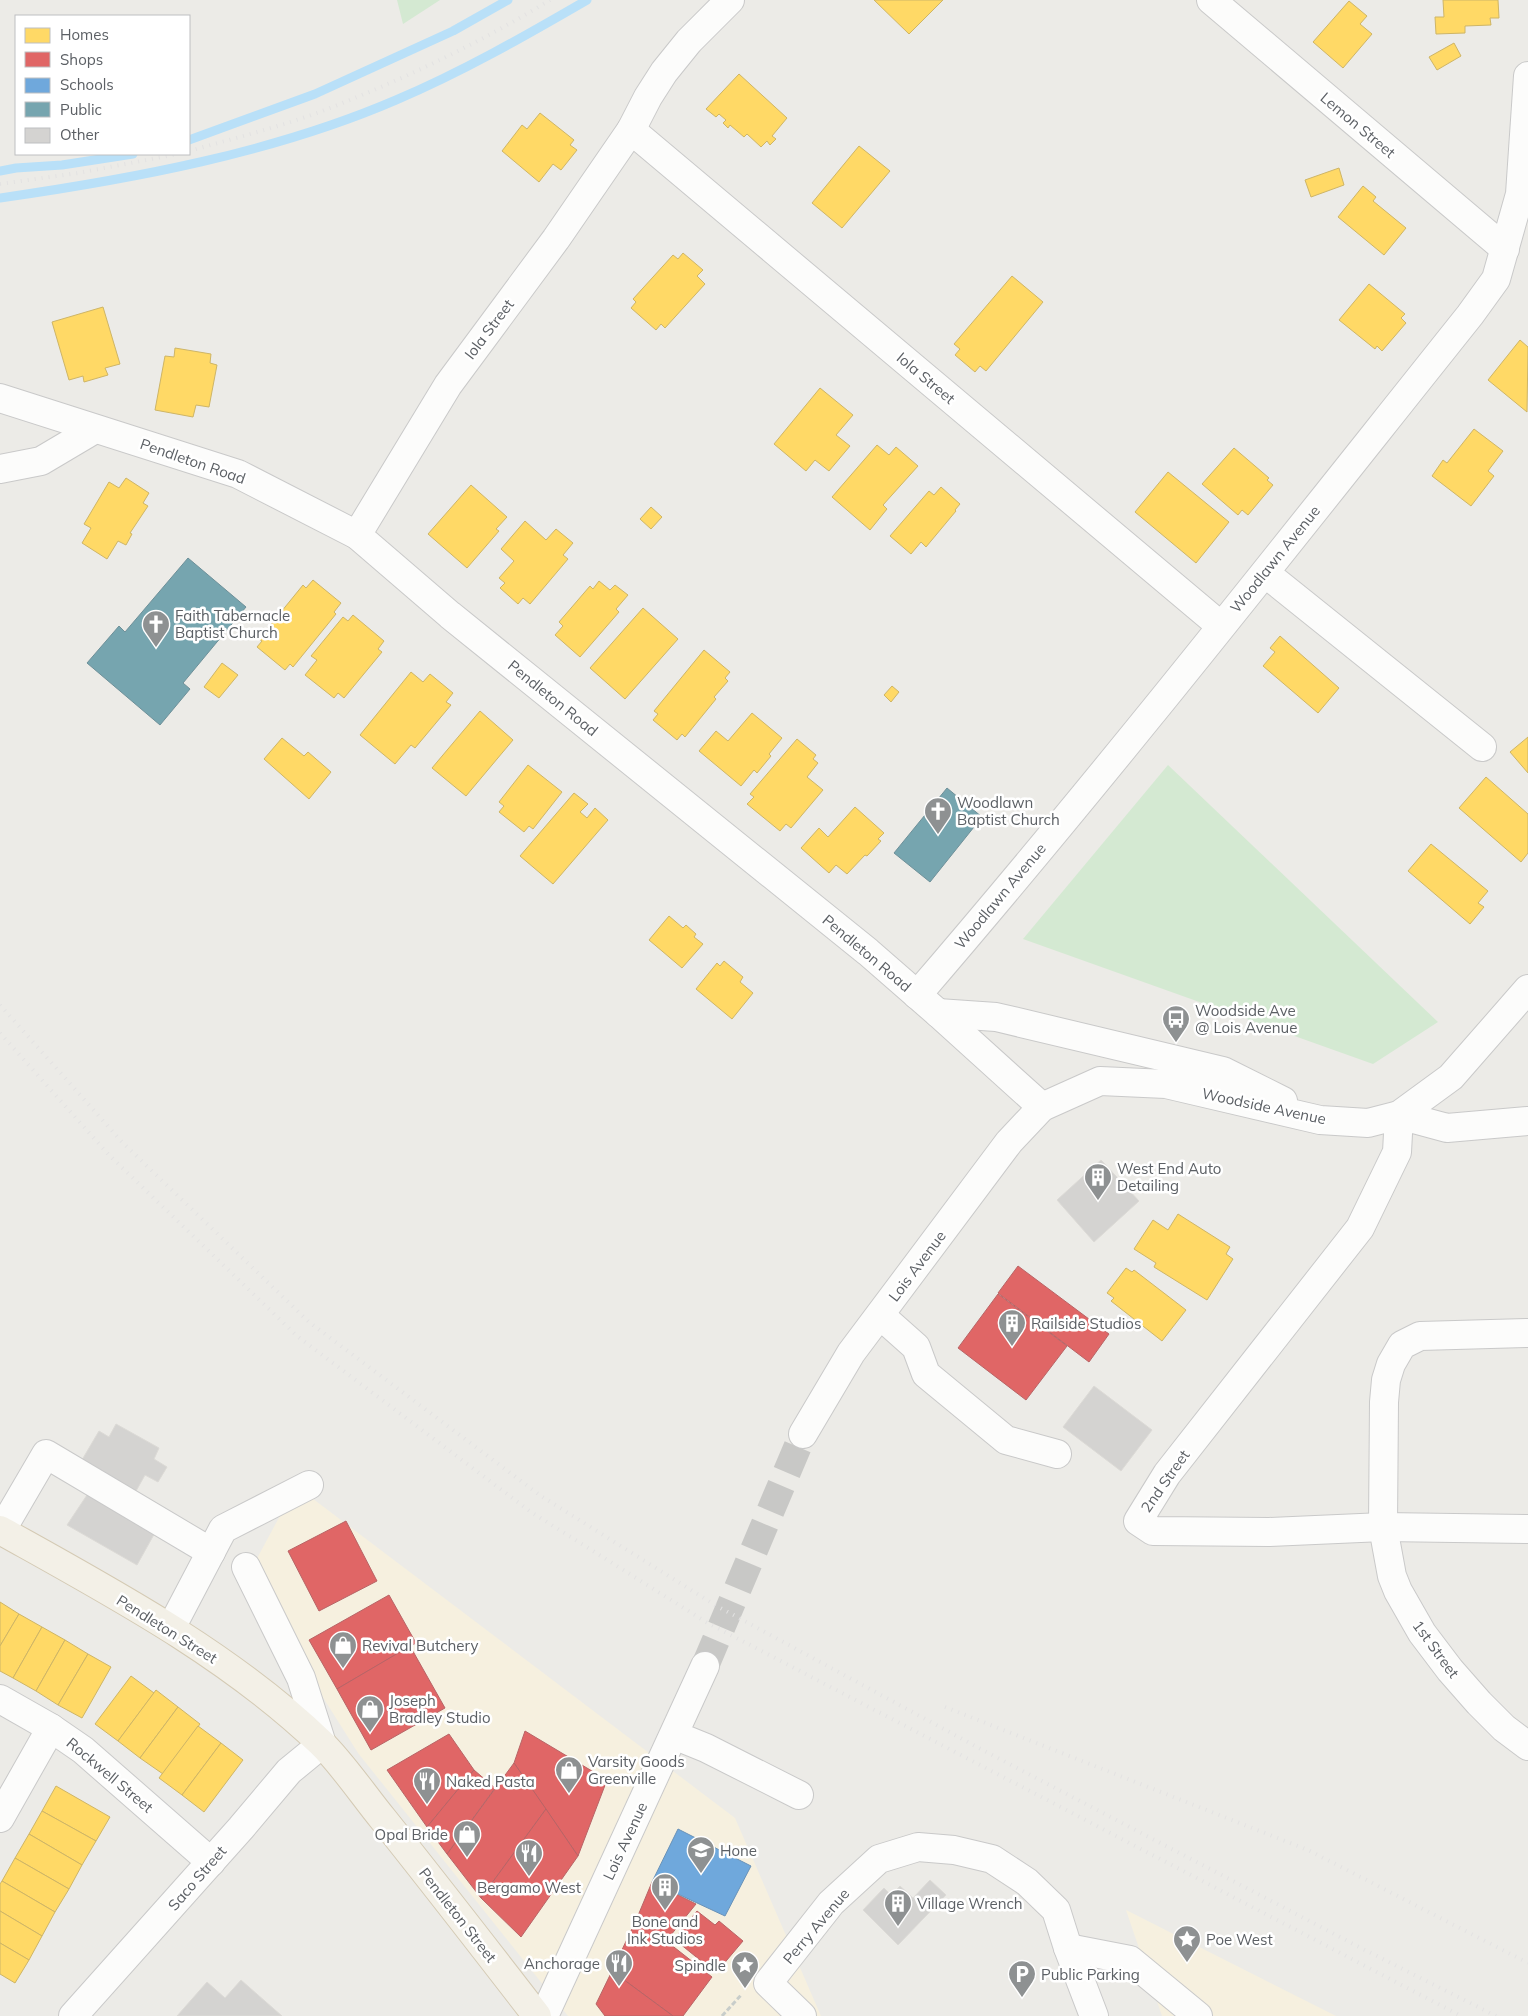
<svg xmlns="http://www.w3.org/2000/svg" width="1528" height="2016" font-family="Mulish,sans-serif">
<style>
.commercial{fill:#f6f0df}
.green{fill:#d4e9d2}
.homes{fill:#ffd966;stroke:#ceb566}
.shops{fill:#e06666;stroke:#b86466}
.schools{fill:#6fa8dc;stroke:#6992b8}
.public{fill:#76a5af;stroke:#6e9099}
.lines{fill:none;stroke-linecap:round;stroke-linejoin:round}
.stream{stroke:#b9e0f8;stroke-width:9}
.building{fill:#d4d3d1;stroke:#dcdad6}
.minor-tunnel{stroke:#c8c8c6;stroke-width:28;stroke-dasharray:28 14;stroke-linecap:butt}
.minor-casing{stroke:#c9c9c9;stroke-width:30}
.major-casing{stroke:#d4cab4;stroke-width:30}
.path{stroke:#c8cdca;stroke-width:3;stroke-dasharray:5 2.5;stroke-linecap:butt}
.minor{stroke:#fcfcfb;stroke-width:28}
.major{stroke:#f3f0e7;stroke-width:28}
.rail{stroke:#e3e2e2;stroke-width:4;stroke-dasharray:1 6;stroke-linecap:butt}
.labels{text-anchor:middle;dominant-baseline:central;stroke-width:5;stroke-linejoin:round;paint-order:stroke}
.street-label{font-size:15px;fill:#5c6065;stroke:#fff}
.poi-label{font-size:15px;fill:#5c6065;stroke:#fff;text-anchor:start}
</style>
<rect width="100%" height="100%" fill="#ecebe7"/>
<!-- commercial -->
<g class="commercial">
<path d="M296 1486 735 1818 821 2016H568L358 1753 247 1577Z"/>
<path d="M1126 1910 1336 2016H1162Z"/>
</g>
<!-- green -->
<g class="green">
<path d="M397 0H440L403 24Z"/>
<path d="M1168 765 1438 1022 1373 1064 1023 939Z"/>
</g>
<!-- homes -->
<g class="homes">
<path d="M874 0H943L909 34Z"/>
<path d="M1443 0H1498L1499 18H1490L1491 25 1465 26V33L1436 34 1435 17H1444Z"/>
<path d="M1349 1 1367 16 1360 24 1372 34 1343 68 1313 42Z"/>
<path d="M1454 43 1461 56 1437 70 1429 57Z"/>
<path d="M739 74 787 118 772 136 776 139 770 145 767 141 761 147 747 134 744 137 730 125 728 128 723 123 726 120 719 114 716 117 706 109Z"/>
<path d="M540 113 574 140 570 145 577 150 561 170 553 164 539 182 502 151 522 125 527 129Z"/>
<path d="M859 146 890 171 842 228 812 203Z"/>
<path d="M1339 168 1344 185 1311 197 1305 180Z"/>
<path d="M1363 186 1376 197 1373 201 1406 228 1384 255 1338 217Z"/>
<path d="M683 253 703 270 697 276 705 284 665 328 661 324 656 330 631 308 636 302 633 299 673 255 678 259Z"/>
<path d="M1012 276 1043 302 986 371 980 366 975 372 955 355 960 349 954 344Z"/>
<path d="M1369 284 1405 314 1401 318 1406 323 1382 351 1377 346 1375 349 1339 320Z"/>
<path d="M103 307 120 364 105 368 108 375 84 382 83 376 69 380 52 322Z"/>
<path d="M1520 340 1528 347 1527 412 1488 380Z"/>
<path d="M175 348 211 354 210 363 217 365 209 407 196 405 193 417 155 410 165 356 174 357Z"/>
<path d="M820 388 853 415 836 435 850 446 829 471 815 460 806 471 774 444Z"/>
<path d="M1474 429 1503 451 1488 471 1494 476 1471 506 1432 476 1443 460 1447 463Z"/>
<path d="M877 445 889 455 896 447 918 466 883 505 887 509 870 530 832 497Z"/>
<path d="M1234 448 1269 478 1267 480 1273 485 1248 515 1242 510 1238 515 1202 484Z"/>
<path d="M1168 472 1229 522 1196 563 1135 512Z"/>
<path d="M126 478 149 493 143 503 148 506 130 533 132 534 126 545 118 541 107 559 82 543 91 528 84 524 109 482 119 488Z"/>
<path d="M471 485 507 517 496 529 499 531 467 568 428 534Z"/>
<path d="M941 487 960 504 955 510 956 511 926 547 921 542 911 554 890 536 929 491 934 495Z"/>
<path d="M651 507 662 517 651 529 640 519Z"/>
<path d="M525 521 546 540 556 529 573 543 563 555 568 559 530 604 523 598 518 604 500 588 505 583 499 578 514 561 501 549Z"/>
<path d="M313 580 341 603 334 612 336 614 293 667 290 664 285 670 257 647 262 641 259 639 303 585 306 588Z"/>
<path d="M599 581 610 590 615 585 628 595 616 609 619 612 580 657 555 635 563 626 559 622 590 586 593 589Z"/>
<path d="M643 608 678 639 625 699 590 668Z"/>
<path d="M353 615 384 641 378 649 382 652 344 698 338 693 334 698 305 675 317 660 311 656 343 617 348 621Z"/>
<path d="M1280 636 1339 688 1318 713 1263 666 1275 652 1270 648Z"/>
<path d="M704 650 730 672 725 678 728 681 714 697 716 699 685 737 682 734 677 740 653 720 658 714 654 711Z"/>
<path d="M222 663 238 675 219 698 204 687Z"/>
<path d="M411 672 423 682 430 674 453 693 446 702 451 705 415 748 411 745 395 764 360 735Z"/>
<path d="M892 686 899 692 891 702 884 695Z"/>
<path d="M480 711 513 740 466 796 432 768Z"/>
<path d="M752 713 782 738 769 754 771 756 757 773 754 770 741 786 699 751 716 731 728 741Z"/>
<path d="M1528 737V773L1510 752Z"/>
<path d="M282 738 304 756 308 752 331 772 309 799 264 759Z"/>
<path d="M797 739 816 755 813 759 818 763 807 777 823 790 791 828 786 824 780 831 747 804 754 797 750 794Z"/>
<path d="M528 765 562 792 533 829 529 826 524 832 499 812 504 806 499 802Z"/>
<path d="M1486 777 1528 814V853L1521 862 1459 808Z"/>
<path d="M574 793 588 804 580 812 587 818 595 808 608 820 553 884 520 856Z"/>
<path d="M855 807 884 833 878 839 881 841 867 856 865 855 847 874 836 865 829 873 801 848 819 828 828 837Z"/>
<path d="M1431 844 1488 891 1478 903 1484 907 1470 924 1408 871Z"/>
<path d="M669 916 683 928 686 925 696 934 694 937 703 944 682 968 649 940Z"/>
<path d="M724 961 743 977 740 982 753 993 732 1019 696 989 717 963 720 966Z"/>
<path d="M1178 1214 1230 1247 1226 1254 1233 1259 1207 1300 1154 1267 1156 1263 1134 1249 1153 1220 1168 1230Z"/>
<path d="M1126 1268 1132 1272 1134 1270 1186 1310 1162 1341 1111 1301 1114 1298 1107 1293Z"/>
<path d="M0 1602 19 1614 0 1646Z"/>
<path d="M19 1614 42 1627 13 1678 0 1671V1646Z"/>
<path d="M42 1627 65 1640 36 1691 13 1678Z"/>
<path d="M65 1640 88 1654 58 1705 36 1691Z"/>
<path d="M88 1654 111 1667 82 1718 58 1705Z"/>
<path d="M131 1676 154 1693 118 1741 95 1724Z"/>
<path d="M156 1690 178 1707 140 1758 118 1741Z"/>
<path d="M178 1707 200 1724 163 1774 140 1758Z"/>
<path d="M198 1726 221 1743 182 1795 159 1778Z"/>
<path d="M221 1743 243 1760 204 1812 182 1795Z"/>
<path d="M56 1786 110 1817 96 1841 42 1811Z"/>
<path d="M42 1811 96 1841 82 1865 29 1834Z"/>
<path d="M29 1834 82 1865 69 1889 15 1858Z"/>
<path d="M15 1858 69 1889 55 1912 2 1881Z"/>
<path d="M2 1881 55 1912 42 1936 0 1911V1884Z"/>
<path d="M0 1911 42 1936 29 1960 0 1943Z"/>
<path d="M0 1943 29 1960 15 1983 0 1974Z"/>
</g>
<!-- shops -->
<g class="shops">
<path d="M1018 1266 1109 1334 1089 1362 998 1293Z"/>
<path d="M998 1294 1067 1346 1026 1400 958 1348Z"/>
<path d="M346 1521 377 1581 319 1611 288 1551Z"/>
<path d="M389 1595 416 1643 337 1689 309 1640Z"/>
<path d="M410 1646 445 1708 371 1750 337 1689Z"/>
<path d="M525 1731 607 1780 578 1856 514 1763Z"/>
<path d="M449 1734 474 1770 427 1827 387 1770Z"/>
<path d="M514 1763 546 1809 481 1898 447 1854Z"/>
<path d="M474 1770 495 1788 447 1854 427 1827Z"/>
<path d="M546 1809 578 1856 521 1937 481 1898Z"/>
<path d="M652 1882 696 1904 666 1941 637 1918Z"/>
<path d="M697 1911 715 1925 719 1921 743 1941 716 1973 674 1939Z"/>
<path d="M637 1918 712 1977 683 2016H673L612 1971Z"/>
<path d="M612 1971 673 2016H605L596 2004Z"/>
</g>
<!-- schools -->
<path class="schools" d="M678 1829 751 1866 725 1916 652 1882Z"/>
<!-- public -->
<g class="public">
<path d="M188 558 246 607 183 683 190 689 160 725 87 663 119 626 125 632Z"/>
<path d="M947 788 982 817 930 882 894 853Z"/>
</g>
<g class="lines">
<!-- stream -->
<g class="stream">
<path d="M189 140 315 94 453 31 508 0"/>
<path d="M0 171 16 168 62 165 133 154"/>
<path d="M0 198C132 179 273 153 396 100 462 72 525 36 587 0"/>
</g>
</g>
<!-- building -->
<g class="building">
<path d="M1101 1160 1139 1201 1094 1242 1057 1200Z"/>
<path d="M1094 1386 1152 1430 1121 1471 1063 1427Z"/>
<path d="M116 1424 159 1448 154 1459 167 1467 158 1482 145 1475 136 1491 121 1482 79 1465 99 1431 109 1437Z"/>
<path d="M91 1489 157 1529 137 1565 67 1525Z"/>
<path d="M930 1880 946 1895 898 1945 863 1910 884 1888 891 1895 900 1886 913 1898Z"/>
<path d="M241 1980 282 2016H177L207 1982 225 1998Z"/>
</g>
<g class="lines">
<!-- minor-tunnel -->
<path class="minor-tunnel" d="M705 1666 803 1434"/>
<!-- minor casing -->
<g class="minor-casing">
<g id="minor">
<path d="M1211 0 1505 249"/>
<path d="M631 130 1221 626"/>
<path d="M0 398 238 474 357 535 450 615 868 952 938 1013 1042 1107"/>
<path d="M0 469 41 461 95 429"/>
<path d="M357 535 448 385 556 239 631 130 648 97 664 72 689 41 730 0"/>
<path d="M1265 573 1482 747"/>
<path d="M917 995C1108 773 1288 543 1470 315L1496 279 1520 194 1528 76"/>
<path d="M938 1013 996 1017 1223 1071 1283 1101"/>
<path d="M1528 1121 1447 1128 1399 1115 1397 1152 1360 1228 1167 1474 1138 1521 1153 1531 1269 1532 1383 1527 1528 1529"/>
<path d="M880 1315 916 1347 926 1374 1006 1440 1057 1454"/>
<path d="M1528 1333 1420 1336 1402 1345 1391 1364 1386 1380 1384 1402 1383 1527 1392 1576 1398 1591 1422 1633 1450 1670 1479 1703 1504 1728 1528 1746"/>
<path d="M803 1434 851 1353 1009 1142 1042 1107 1100 1081 1166 1084 1320 1120 1368 1123 1399 1115 1451 1077 1528 989"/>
<path d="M1 1531 46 1454 211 1552"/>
<path d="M171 1628 223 1529 309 1485"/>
<path d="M0 1699 51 1728 83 1750 211 1862"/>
<path d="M674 1735 706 1748 799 1795"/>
<path d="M0 1818 51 1728"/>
<path d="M1068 1948 1130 1960 1198 2016"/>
<path d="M73 2016 241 1828 289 1771 322 1744 301 1678 246 1567"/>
<path d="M544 2016 705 1666"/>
<path d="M802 2016 768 1983 831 1903 879 1859 918 1847 954 1850 992 1859 1027 1882 1056 1910 1068 1948 1094 2016"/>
</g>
</g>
<!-- major casing -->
<g class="major-casing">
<path id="major" d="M0 1530C111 1592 228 1654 321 1743 342 1763 364 1796 383 1819 435 1884 486 1950 537 2016"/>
</g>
<!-- path -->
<path class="path" d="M722 2016 742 1994"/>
<!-- minor -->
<use href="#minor" class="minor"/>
<!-- major -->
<use href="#major" class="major"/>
<!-- rail -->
<g class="rail">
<path d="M189 151C232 139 275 128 317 113 398 82 476 45 550 0"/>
<path d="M0 184 78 173 178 154"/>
<path d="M0 1005 122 1142 309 1322 541 1496 715 1605 977 1747 1359 1947 1496 2016"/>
<path d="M0 1033 109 1155 297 1336 531 1512 706 1622 1461 2016"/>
<path d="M945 1707 1308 1850 1528 1963"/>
</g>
</g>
<!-- icons -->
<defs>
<g id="church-pin" transform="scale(1.4375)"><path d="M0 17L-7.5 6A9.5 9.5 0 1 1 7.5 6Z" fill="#8e9192" stroke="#fff"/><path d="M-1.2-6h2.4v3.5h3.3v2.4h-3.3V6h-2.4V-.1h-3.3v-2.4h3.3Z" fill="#fff"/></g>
<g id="bus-pin" transform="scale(1.4375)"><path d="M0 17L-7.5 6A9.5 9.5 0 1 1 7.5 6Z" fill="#8e9192" stroke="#fff"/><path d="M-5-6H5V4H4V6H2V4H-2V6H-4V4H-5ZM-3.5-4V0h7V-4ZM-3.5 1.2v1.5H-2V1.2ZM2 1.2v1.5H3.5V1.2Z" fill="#fff"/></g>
<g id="building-pin" transform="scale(1.4375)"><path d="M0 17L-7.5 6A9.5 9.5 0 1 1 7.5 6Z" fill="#8e9192" stroke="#fff"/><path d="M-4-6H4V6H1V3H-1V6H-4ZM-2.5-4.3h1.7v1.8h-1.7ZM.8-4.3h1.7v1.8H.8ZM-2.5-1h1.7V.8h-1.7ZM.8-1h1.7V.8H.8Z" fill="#fff"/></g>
<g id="shop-pin" transform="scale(1.4375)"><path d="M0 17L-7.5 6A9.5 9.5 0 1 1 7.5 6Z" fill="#8e9192" stroke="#fff"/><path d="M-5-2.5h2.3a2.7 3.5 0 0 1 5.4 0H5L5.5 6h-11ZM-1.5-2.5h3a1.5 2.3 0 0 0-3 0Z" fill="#fff"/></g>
<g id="restaurant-pin" transform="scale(1.4375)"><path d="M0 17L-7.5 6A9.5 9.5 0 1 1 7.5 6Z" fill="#8e9192" stroke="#fff"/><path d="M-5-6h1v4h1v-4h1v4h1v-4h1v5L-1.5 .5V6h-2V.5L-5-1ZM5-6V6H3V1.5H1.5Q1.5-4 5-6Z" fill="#fff"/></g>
<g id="school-pin" transform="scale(1.4375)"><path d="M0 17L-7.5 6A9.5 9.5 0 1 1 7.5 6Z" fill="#8e9192" stroke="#fff"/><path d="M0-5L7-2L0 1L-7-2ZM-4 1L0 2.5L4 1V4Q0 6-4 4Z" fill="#fff"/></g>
<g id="sight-pin" transform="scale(1.4375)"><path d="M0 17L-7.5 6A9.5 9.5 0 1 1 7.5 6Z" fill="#8e9192" stroke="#fff"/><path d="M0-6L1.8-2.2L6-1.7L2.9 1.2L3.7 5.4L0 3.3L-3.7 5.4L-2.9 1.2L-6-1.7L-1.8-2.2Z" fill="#fff"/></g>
<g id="parking-pin" transform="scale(1.4375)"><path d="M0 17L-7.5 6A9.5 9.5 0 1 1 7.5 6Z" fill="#8e9192" stroke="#fff"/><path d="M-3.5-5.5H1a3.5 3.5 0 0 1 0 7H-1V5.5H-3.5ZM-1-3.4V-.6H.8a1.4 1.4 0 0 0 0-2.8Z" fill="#fff"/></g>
</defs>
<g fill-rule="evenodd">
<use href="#church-pin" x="156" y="624"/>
<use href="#church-pin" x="938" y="811"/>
<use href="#bus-pin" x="1176" y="1019"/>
<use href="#building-pin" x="1098" y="1177"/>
<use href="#building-pin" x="1012" y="1323"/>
<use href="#shop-pin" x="343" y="1645"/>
<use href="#shop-pin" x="370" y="1709"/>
<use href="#shop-pin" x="569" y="1770"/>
<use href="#restaurant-pin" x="427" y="1781"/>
<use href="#shop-pin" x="467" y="1834"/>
<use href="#school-pin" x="701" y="1850"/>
<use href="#restaurant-pin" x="529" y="1853"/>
<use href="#building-pin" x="665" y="1887"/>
<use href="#building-pin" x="898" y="1903"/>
<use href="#sight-pin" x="1187" y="1939"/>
<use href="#restaurant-pin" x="619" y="1963"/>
<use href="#sight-pin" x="745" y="1965"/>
<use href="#parking-pin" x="1022" y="1974"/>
</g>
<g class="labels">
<!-- street labels -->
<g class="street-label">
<text transform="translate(1358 125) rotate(40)">Lemon Street</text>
<text transform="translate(489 329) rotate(-53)">Iola Street</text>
<text transform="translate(926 378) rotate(40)">Iola Street</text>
<text transform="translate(193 461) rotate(19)">Pendleton Road</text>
<text transform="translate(1275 559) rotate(-51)">Woodlawn Avenue</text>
<text transform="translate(553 698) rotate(39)">Pendleton Road</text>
<text transform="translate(1000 896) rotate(-50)">Woodlawn Avenue</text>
<text transform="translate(867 953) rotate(40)">Pendleton Road</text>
<text transform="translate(1264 1106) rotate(12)">Woodside Avenue</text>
<text transform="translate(917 1266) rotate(-53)">Lois Avenue</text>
<text transform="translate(1165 1481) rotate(-55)">2nd Street</text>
<text transform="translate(167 1629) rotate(32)">Pendleton Street</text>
<text transform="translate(1436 1649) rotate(54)">1st Street</text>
<text transform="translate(110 1775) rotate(40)">Rockwell Street</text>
<text transform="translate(625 1841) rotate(-65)">Lois Avenue</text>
<text transform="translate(197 1878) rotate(-49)">Saco Street</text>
<text transform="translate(458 1915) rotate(52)">Pendleton Street</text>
<text transform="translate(816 1926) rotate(-50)">Perry Avenue</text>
</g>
<!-- poi labels -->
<g class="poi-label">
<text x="175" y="615">Faith Tabernacle<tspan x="175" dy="17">Baptist Church</tspan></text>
<text x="957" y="802">Woodlawn<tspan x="957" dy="17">Baptist Church</tspan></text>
<text x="1195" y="1010">Woodside Ave<tspan x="1195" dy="17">@ Lois Avenue</tspan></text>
<text x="1117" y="1168">West End Auto<tspan x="1117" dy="17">Detailing</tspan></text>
<text x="1031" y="1323">Railside Studios</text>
<text x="362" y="1645">Revival Butchery</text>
<text x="389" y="1700">Joseph<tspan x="389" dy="17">Bradley Studio</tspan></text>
<text x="588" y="1761">Varsity Goods<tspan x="588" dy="17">Greenville</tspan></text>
<text x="446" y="1781">Naked Pasta</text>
<text x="448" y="1834" text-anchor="end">Opal Bride</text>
<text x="720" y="1850">Hone</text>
<text x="529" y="1887" text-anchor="middle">Bergamo West</text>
<text x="917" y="1903">Village Wrench</text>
<text x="665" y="1921" text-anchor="middle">Bone and<tspan x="665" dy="17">Ink Studios</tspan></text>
<text x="1206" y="1939">Poe West</text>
<text x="600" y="1963" text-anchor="end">Anchorage</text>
<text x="726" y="1965" text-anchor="end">Spindle</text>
<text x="1041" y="1974">Public Parking</text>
</g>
</g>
<!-- legend -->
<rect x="15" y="15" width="175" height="140" fill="#ffffff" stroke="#bebfc1"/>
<rect x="25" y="28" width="25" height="15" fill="#ffd966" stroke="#bebfc1"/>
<text x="60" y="40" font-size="15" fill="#5c6065">Homes</text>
<rect x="25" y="52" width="25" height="15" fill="#e06666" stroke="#bebfc1"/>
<text x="60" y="65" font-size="15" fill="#5c6065">Shops</text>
<rect x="25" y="78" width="25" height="15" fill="#6fa8dc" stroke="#bebfc1"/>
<text x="60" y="90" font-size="15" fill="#5c6065">Schools</text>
<rect x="25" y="102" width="25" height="15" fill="#76a5af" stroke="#bebfc1"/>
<text x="60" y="115" font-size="15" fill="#5c6065">Public</text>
<rect x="25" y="128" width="25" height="15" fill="#d4d3d1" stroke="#bebfc1"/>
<text x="60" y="140" font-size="15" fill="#5c6065">Other</text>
</svg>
